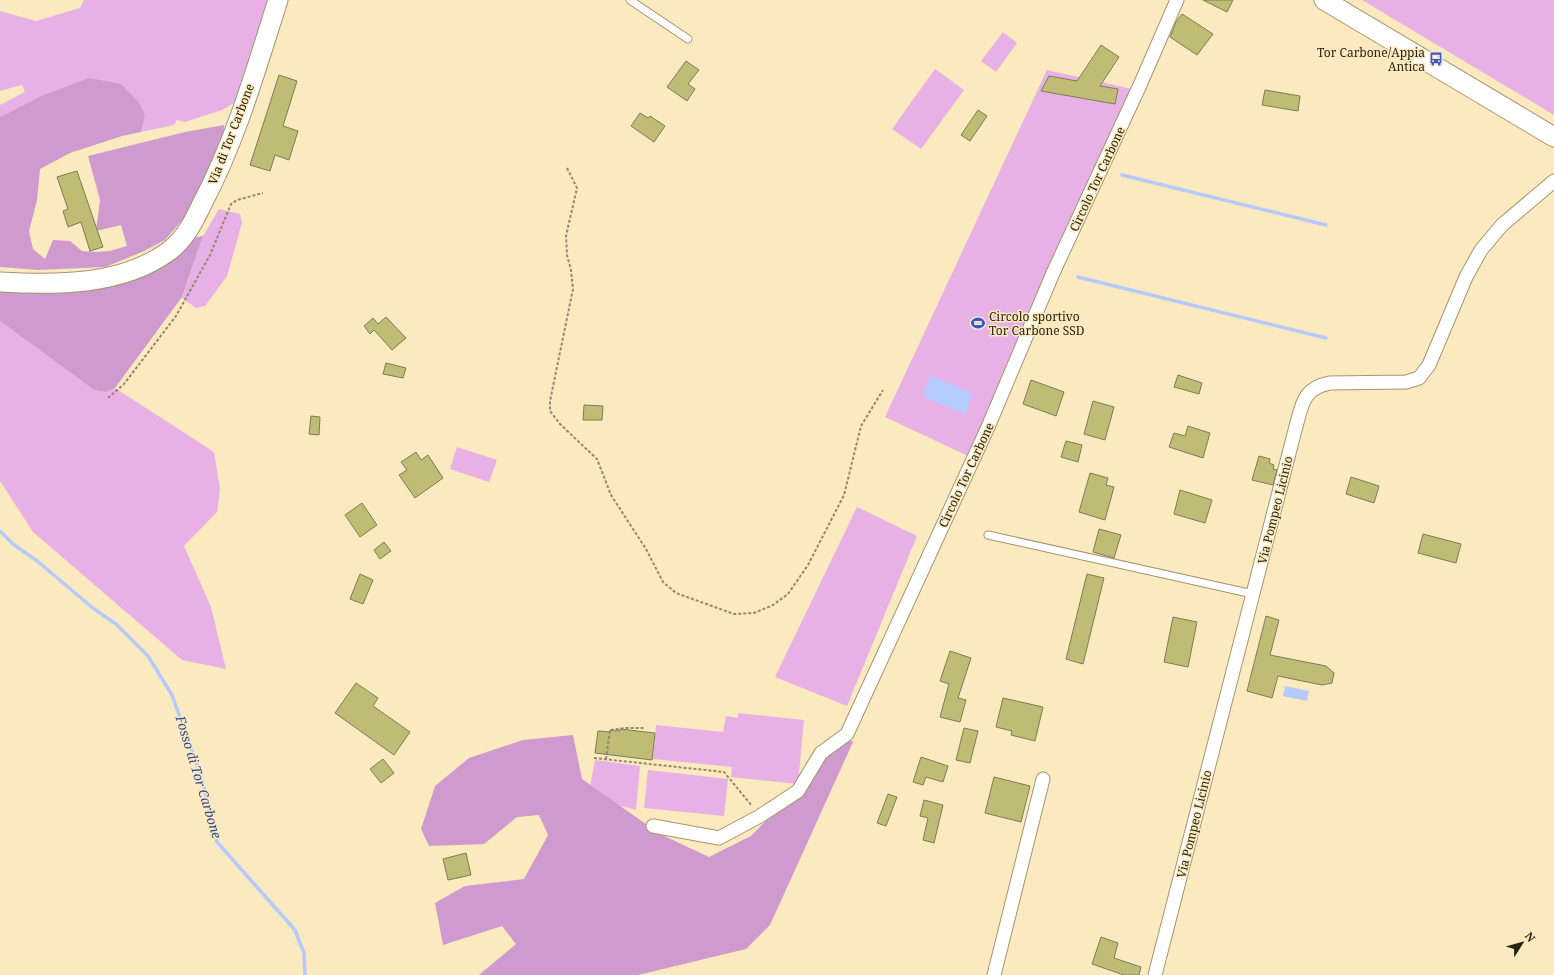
<svg xmlns="http://www.w3.org/2000/svg" width="1554" height="975" font-family="'Noto Serif',serif">
<style>
.green{fill:#e8b1e6}
.forest{fill:#cf9ace}
.water{fill:#b5cafd}
.lines{fill:none;stroke-linecap:round;stroke-linejoin:round}
.stream{stroke:#b5cafd;stroke-width:3.5}
.building{fill:#bfbd75;stroke:#7d7c54}
.service-casing{stroke:#a6956e;stroke-width:9}
.minor-casing{stroke:#a6956e;stroke-width:15}
.secondary-casing{stroke:#a6956e;stroke-width:21}
.path{stroke:#95886b;stroke-width:2;stroke-dasharray:3 2;stroke-linecap:butt}
.service{stroke:#fff;stroke-width:7}
.minor{stroke:#fff;stroke-width:13}
.secondary{stroke:#fff;stroke-width:19}
.labels{text-anchor:middle;dominant-baseline:central;stroke-width:3;stroke-linejoin:round;paint-order:stroke}
.poi-label{font-size:12px;fill:#282212;stroke:#fbe9bf;text-anchor:end}
.street-label{font-size:12px;fill:#282212;stroke:#fbe9bf}
.water-label{font-size:13px;font-style:italic;fill:#2f4790;stroke:#fbe9bf}
</style>
<rect width="100%" height="100%" fill="#fbe9bf"/>
<!-- green -->
<g class="green">
<path d="M84 0H269L237 101 222 110 185 122 177 120 174 125 141 132 145 115 39 97 0 117V105L25 92 22 85 0 91V11L36 21 80 8Z"/>
<path d="M1362 0H1554V115Z"/>
<path d="M1003 32 1017 43 996 72 981 61Z"/>
<path d="M935 69 964 90 921 149 892 129Z"/>
<path d="M1047 70 1132 89 968 456 885 417Z"/>
<path d="M219 209 240 214 242 223 227 276 205 306 196 308 182 298 203 236Z"/>
<path d="M0 321 94 390 105 392 115 388 214 452 220 489 217 512 184 546 211 607 226 669 182 660 33 532 0 481Z"/>
<path d="M457 447 497 460 489 482 450 469Z"/>
<path d="M857 507 917 536 847 706 775 677Z"/>
<path d="M738 713 804 720 798 784 731 777 732 767 653 759 656 725 723 732 726 716 738 718Z"/>
<path d="M595 760 640 766 636 810 588 797Z"/>
<path d="M648 770 728 779 724 816 644 808Z"/>
</g>
<!-- forest -->
<g class="forest">
<path d="M89 78 121 84 139 102 145 115 141 132 122 136 70 153 40 169 37 200 29 231 33 249 45 259 53 240 70 241 82 251 96 252 110 251 127 246 121 225 96 231 100 200 88 156 185 132 224 125 225 136 189 212 165 240 142 252 105 267 38 270 0 267V117L39 97Z"/>
<path d="M203 236 182 297 115 388 105 392 94 390 0 321V287L102 286 193 238Z"/>
<path d="M842 734 853 742 770 925 746 949 638 975H479L516 944 502 926 443 945 435 903 465 886 524 879 548 835 539 815 517 817 484 844 429 846 421 829 435 786 469 758 523 740 573 735 582 779 660 834 709 857 751 836 796 790Z"/>
</g>
<!-- water -->
<g class="water">
<path d="M931 375 973 394 965 414 922 396Z"/>
<path d="M1285 686 1309 691 1307 701 1283 696Z"/>
</g>
<g class="lines">
<!-- stream -->
<g class="stream">
<path d="M1122 175 1326 225"/>
<path d="M1078 277 1326 338"/>
<path d="M0 531 14 545 36 560 94 609 116 624 148 656 172 695 201 776 217 842 295 930 304 953 305 975"/>
</g>
</g>
<!-- building -->
<g class="building">
<path d="M1203 0H1233L1227 12Z"/>
<path d="M1182 14 1213 34 1197 55 1170 37 1176 22Z"/>
<path d="M1101 45 1119 57 1100 86 1118 89 1115 104 1041 91 1049 76 1077 81Z"/>
<path d="M686 61 699 70 688 84 695 89 687 101 667 87Z"/>
<path d="M279 75 297 81 283 126 298 131 289 160 275 155 270 171 250 165Z"/>
<path d="M1265 90 1300 96 1298 111 1262 105Z"/>
<path d="M978 110 987 116 970 141 961 135Z"/>
<path d="M640 113 648 118 650 116 665 126 654 142 631 126Z"/>
<path d="M77 171 103 247 90 251 81 222 68 227 63 211 68 209 57 177Z"/>
<path d="M386 317 406 338 392 350 374 330 370 334 364 326 373 318 378 324Z"/>
<path d="M386 363 406 368 403 378 383 374Z"/>
<path d="M1178 375 1202 383 1199 394 1174 387Z"/>
<path d="M1031 380 1064 392 1056 416 1023 404Z"/>
<path d="M1093 401 1114 407 1105 440 1084 434Z"/>
<path d="M584 405 603 406 602 420H583Z"/>
<path d="M311 416 320 417 319 435 309 434Z"/>
<path d="M1188 426 1210 433 1203 458 1169 447 1174 433 1185 436Z"/>
<path d="M1066 441 1082 445 1078 462 1061 457Z"/>
<path d="M416 452 421 460 428 455 443 478 415 498 399 475 407 470 401 462Z"/>
<path d="M1259 456 1270 459 1269 463 1274 465 1273 469 1277 470 1273 485 1252 480Z"/>
<path d="M1090 473 1108 478 1106 485 1114 487 1105 520 1079 512Z"/>
<path d="M1351 477 1379 486 1374 503 1346 494Z"/>
<path d="M1180 490 1212 500 1205 523 1174 514Z"/>
<path d="M362 503 377 525 360 537 345 515Z"/>
<path d="M1099 529 1121 535 1114 558 1093 552Z"/>
<path d="M1423 534 1461 544 1456 563 1418 553Z"/>
<path d="M384 542 391 551 380 559 374 550Z"/>
<path d="M360 574 373 580 363 604 350 599Z"/>
<path d="M1087 574 1104 578 1083 664 1066 659Z"/>
<path d="M1266 616 1279 620 1270 655 1326 666 1334 673 1332 683 1322 685 1278 676 1272 698 1247 691Z"/>
<path d="M1173 617 1197 622 1188 667 1164 662Z"/>
<path d="M950 651 971 658 958 698 966 700 960 722 940 717 949 684 940 681Z"/>
<path d="M356 683 378 698 373 706 410 732 394 755 335 713Z"/>
<path d="M1003 698 1043 707 1035 741 1011 735 1012 731 996 727Z"/>
<path d="M964 728 978 731 970 763 956 760Z"/>
<path d="M620 729 655 733 652 760 595 753 598 731 610 732V730L620 731Z"/>
<path d="M921 757 948 766 943 782 926 777 923 785 913 782Z"/>
<path d="M383 759 394 773 381 783 370 769Z"/>
<path d="M994 777 1030 786 1021 822 985 813Z"/>
<path d="M888 794 897 797 886 826 877 823Z"/>
<path d="M924 800 943 805 934 843 923 840 928 818 920 816Z"/>
<path d="M466 853 471 875 448 880 443 859Z"/>
<path d="M1101 937 1118 943 1114 958 1141 967 1139 975H1124L1092 964Z"/>
</g>
<g class="lines">
<!-- service casing -->
<g class="service-casing">
<g id="service">
<path d="M630 0 688 39"/>
<path d="M988 535 1253 594"/>
</g>
</g>
<!-- minor casing -->
<g class="minor-casing">
<g id="minor">
<path d="M653 826 719 838 760 816 798 791 821 753 847 734 988 427 1053 273 1140 85 1177 0"/>
<path d="M994 975 1043 779"/>
<path d="M1155 975 1295 430C1302 406 1302 388 1330 383L1406 382 1419 378 1429 365 1466 277 1481 250 1502 225 1554 181"/>
</g>
</g>
<!-- secondary casing -->
<g class="secondary-casing">
<g id="secondary">
<path d="M1324 0 1554 137"/>
<path d="M0 282C56 285 122 286 169 251 185 239 194 221 202 204 236 140 256 69 278 0"/>
</g>
</g>
<!-- path -->
<g class="path">
<path d="M567 168 577 188 566 236 567 255 571 270 573 289 550 401V411L560 424 597 459 611 495 646 549 663 582 676 593 734 614 754 613 773 605 788 594 808 565 844 495 861 426 883 390"/>
<path d="M108 398 124 384 176 316 210 255 231 204 237 200 263 193"/>
<path d="M594 758 724 772 752 806"/>
<path d="M606 759 610 730 626 728H645"/>
</g>
<!-- service -->
<use href="#service" class="service"/>
<!-- minor -->
<use href="#minor" class="minor"/>
<!-- secondary -->
<use href="#secondary" class="secondary"/>
</g>
<!-- icons -->
<defs>
<g id="bus-bare" transform="scale(1.08)"><path d="M-5-6H5V4H4V6H2V4H-2V6H-4V4H-5ZM-3.5-4V0h7V-4ZM-3.5 1.2v1.5H-2V1.2ZM2 1.2v1.5H3.5V1.2Z" fill="#3859ca" stroke="#fbe9bf" stroke-width="2.5" paint-order="stroke"/></g>
<g id="stadium-bare" transform="scale(1.08)"><path d="M0-5a6.5 5 0 1 0 0 10a6.5 5 0 1 0 0-10ZM-3.5-1.8h7v3.6h-7Z" fill="#3859ca" stroke="#fbe9bf" stroke-width="2.5" paint-order="stroke"/></g>
</defs>
<g fill-rule="evenodd">
<use href="#bus-bare" x="1436" y="59"/>
<use href="#stadium-bare" x="978" y="323"/>
</g>
<g class="labels">
<!-- poi labels -->
<g class="poi-label">
<text x="1425" y="52">Tor Carbone/Appia<tspan x="1425" dy="14">Antica</tspan></text>
<text x="989" y="316" text-anchor="start">Circolo sportivo<tspan x="989" dy="14">Tor Carbone SSD</tspan></text>
</g>
<!-- street labels -->
<g class="street-label">
<text transform="translate(231 134) rotate(-69)">Via di Tor Carbone</text>
<text transform="translate(1097 179) rotate(-65)">Circolo Tor Carbone</text>
<text transform="translate(966 475) rotate(-65)">Circolo Tor Carbone</text>
<text transform="translate(1275 510) rotate(-76)">Via Pompeo Licinio</text>
<text transform="translate(1194 824) rotate(-76)">Via Pompeo Licinio</text>
</g>
<!-- water labels -->
<g class="water-label">
<text transform="translate(199 777) rotate(73)">Fosso di Tor Carbone</text>
</g>
</g>
<!-- north arrow -->
<g transform="translate(1522 943) rotate(53)" stroke="#fbe9bf" stroke-width="3" paint-order="stroke">
<path d="M0-3L7 15L0 10L-7 15Z" fill="#282212"/>
<text y="-6" font-size="11" font-weight="bold" text-anchor="middle" fill="#282212">N</text>
</g>
</svg>
